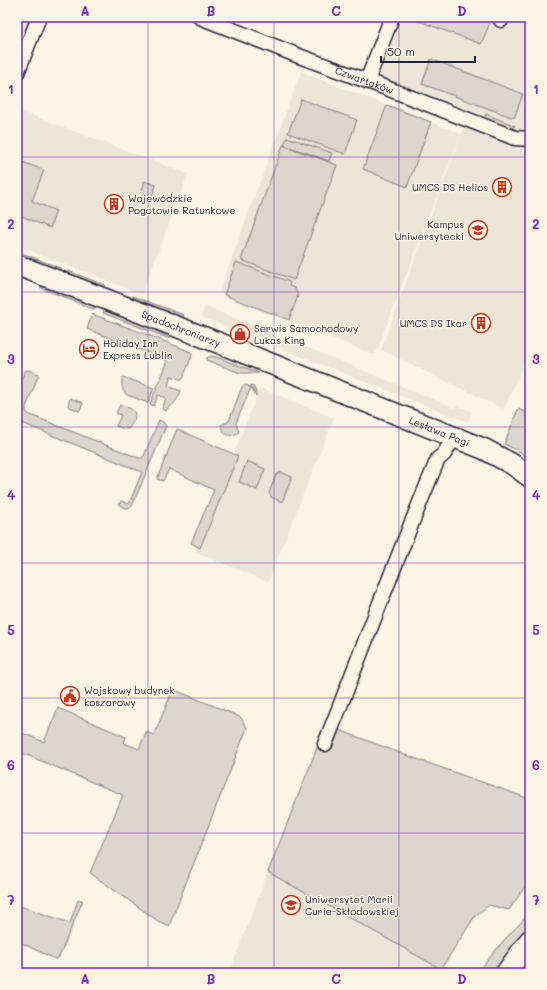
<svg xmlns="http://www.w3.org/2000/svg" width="547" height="990" font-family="Mali,sans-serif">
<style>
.built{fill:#ece5d8}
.green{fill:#dcd6cc;stroke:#7f7c84}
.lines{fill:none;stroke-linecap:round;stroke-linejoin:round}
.street-casing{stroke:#22223b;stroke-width:17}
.secondary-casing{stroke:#22223b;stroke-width:23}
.street{stroke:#fcf5e5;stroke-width:14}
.secondary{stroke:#fcf5e5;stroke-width:20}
.grid{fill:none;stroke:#7b2cbf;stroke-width:1;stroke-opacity:0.55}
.labels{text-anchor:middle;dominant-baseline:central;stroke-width:3;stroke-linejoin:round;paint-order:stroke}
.street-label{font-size:10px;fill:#22223b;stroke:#fcf5e5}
.poi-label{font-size:10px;fill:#22223b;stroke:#fcf5e5;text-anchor:start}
.neatline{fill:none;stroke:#7b2cbf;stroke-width:1.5}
.grid-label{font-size:13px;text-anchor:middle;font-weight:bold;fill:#7b2cbf}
</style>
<rect width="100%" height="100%" fill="#fcf5e5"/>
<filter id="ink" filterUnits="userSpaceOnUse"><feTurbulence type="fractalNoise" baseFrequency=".025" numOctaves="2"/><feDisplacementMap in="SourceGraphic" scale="8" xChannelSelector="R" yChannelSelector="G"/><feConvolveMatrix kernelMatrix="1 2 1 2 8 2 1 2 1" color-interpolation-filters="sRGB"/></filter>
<g filter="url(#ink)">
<!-- built -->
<g class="built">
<path d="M17 17H31L17 54Z"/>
<path d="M402 17H530V349L504 409 381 350 470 111 379 77Z"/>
<path d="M301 72 461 134 375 355 224 295 219 292Z"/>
<path d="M23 112 188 174 142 294 17 246V127Z"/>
<path d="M205 306 455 408 457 405 472 412 468 422 201 317Z"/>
<path d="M260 388 334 418 268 582 195 552Z"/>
<path d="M268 872 448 973H229Z"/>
</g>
<!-- green -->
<g class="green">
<path d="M408 17H475L487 21 489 25 481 44Z"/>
<path d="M431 59 523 94 514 118 422 84Z"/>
<path d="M301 99 357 120 345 154 288 133Z"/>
<path d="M387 105 431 122 407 187 363 169Z"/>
<path d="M486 114 515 126C506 131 493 123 484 120Z"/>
<path d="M287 137 332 153 329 161 284 145Z"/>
<path d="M283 145 337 165 294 280 241 260Z"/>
<path d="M17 160 44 170 32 201 56 211 50 228 17 214V192L20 184 17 183Z"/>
<path d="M144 181 156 185 152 196 141 192 144 185Z"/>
<path d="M17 251 60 268 61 269 59 271 17 258Z"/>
<path d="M236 262 290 282 289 286 295 288 298 296 289 320 224 295Z"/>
<path d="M68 271 105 285 106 289 68 276Z"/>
<path d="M38 283 99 303 97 308 93 309 41 288Z"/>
<path d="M133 296 184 315 181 322 133 301Z"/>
<path d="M105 307 124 314 170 338V339L103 313Z"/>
<path d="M92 314 156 338 191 352 192 356 182 380 171 376 168 386 181 391C178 398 175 405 168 407L166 411 162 409 166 398 158 395 154 406 150 404 168 361 87 329Z"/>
<path d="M211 356 216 357 259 373H240L206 360 207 358Z"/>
<path d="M28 370 39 374 26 407V411L28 414 139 458H142L144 456 159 420 163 422 166 426 132 506C128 510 123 507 119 505L121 501 129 504 142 472 17 421V389L25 371Z"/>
<path d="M123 377 154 388 148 403 127 395C121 390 121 383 123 377Z"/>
<path d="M246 385 250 387 251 385 253 386 256 392V396L251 387 236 423 239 432C229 438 224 436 221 425L229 421 242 387Z"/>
<path d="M70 398 83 403 80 410 79 411 68 406Z"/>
<path d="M120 405C128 408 138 408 134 420 132 423 131 426 128 429H125L116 426 121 415 116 413Z"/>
<path d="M518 409 530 414V460L519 451 504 444 513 422Z"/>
<path d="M177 429 238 456 200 548 191 543 214 490 169 469 163 481 157 479Z"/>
<path d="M247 461 265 469 257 490 239 482Z"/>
<path d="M281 472 292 477 282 502 271 497 269 493 276 475Z"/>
<path d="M177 691 236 715 241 718 247 728 169 926 158 921 90 873 123 795 17 751 20 732 44 742 58 708 126 737 124 743 139 749 146 732 154 735 172 692Z"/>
<path d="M326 725 408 756 530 799V879L509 910 489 905 475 916 441 969 268 872Z"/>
<path d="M78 900H82V902L59 957 56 959 53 958 17 941V905L70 923Z"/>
<path d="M530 913V928L515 947 493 973H477L505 939Z"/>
</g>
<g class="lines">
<!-- street casing -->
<g class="street-casing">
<g id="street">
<path id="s1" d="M200 17 299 56 389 89 515 138 530 139"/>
<path d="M501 20 502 17"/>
<path d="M17 73 39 17"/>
<path d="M367 81 392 17"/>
<path d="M325 744C363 649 398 553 438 459L444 454 454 437"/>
</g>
</g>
<!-- secondary casing -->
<g class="secondary-casing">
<g id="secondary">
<path id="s2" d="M17 265 219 343 484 449 512 464 530 477"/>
<path d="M506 973 530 940"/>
</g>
</g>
<!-- street -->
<use href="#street" class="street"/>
<!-- secondary -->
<use href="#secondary" class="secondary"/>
</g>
</g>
<!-- grid -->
<path class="grid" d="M148 17V973M274 17V973M399 17V973M17 157H530M17 292H530M17 427H530M17 563H530M17 698H530M17 833H530"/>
<!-- icons -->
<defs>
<g id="building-ring" transform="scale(1)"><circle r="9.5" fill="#fcf5e5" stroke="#c8321e" stroke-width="1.5"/><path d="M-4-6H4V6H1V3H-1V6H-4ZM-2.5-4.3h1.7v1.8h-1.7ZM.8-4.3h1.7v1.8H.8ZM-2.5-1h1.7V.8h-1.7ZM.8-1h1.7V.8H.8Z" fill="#c8321e"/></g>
<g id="university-ring" transform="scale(1)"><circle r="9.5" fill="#fcf5e5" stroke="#c8321e" stroke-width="1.5"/><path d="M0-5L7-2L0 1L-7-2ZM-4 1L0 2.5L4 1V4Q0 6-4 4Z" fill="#c8321e"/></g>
<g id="shop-ring" transform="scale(1)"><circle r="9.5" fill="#fcf5e5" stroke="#c8321e" stroke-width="1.5"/><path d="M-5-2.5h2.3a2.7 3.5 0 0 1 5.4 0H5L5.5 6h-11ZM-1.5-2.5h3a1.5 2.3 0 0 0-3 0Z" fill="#c8321e"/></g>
<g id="hotel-ring" transform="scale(1)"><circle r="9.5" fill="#fcf5e5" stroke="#c8321e" stroke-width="1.5"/><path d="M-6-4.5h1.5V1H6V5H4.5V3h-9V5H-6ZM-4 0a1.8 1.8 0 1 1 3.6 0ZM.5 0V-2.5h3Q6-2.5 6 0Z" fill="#c8321e"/></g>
<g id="civic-ring" transform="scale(1)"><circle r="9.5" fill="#fcf5e5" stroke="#c8321e" stroke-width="1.5"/><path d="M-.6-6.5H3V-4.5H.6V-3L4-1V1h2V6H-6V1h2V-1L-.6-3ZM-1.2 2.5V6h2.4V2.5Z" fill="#c8321e"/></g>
</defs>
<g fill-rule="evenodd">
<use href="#building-ring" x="502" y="187"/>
<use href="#building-ring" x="114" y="204"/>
<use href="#university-ring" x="478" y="230"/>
<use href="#building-ring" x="481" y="323"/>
<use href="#shop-ring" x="240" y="334"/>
<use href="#hotel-ring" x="89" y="349"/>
<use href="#civic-ring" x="70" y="696"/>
<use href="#university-ring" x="291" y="905"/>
</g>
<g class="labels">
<!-- street labels -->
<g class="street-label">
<text stroke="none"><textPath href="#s1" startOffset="176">Czwartaków</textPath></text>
<text stroke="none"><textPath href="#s2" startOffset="176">Spadochroniarzy</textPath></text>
<text stroke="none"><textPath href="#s2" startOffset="454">Lesława Pagi</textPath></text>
</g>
<!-- poi labels -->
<g class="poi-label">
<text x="488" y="187" text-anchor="end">UMCS DS Helios</text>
<text x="128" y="198">Wojewódzkie<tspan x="128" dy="12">Pogotowie Ratunkowe</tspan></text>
<text x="464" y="224" text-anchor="end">Kampus<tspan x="464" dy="12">Uniwersytecki</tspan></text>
<text x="467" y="323" text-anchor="end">UMCS DS Ikar</text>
<text x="254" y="328">Serwis Samochodowy<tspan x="254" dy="12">Lukas King</tspan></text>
<text x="103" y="343">Holiday Inn<tspan x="103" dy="12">Express Lublin</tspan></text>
<text x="84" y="690">Wojskowy budynek<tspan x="84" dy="12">koszarowy</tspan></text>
<text x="305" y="899">Uniwersytet Marii<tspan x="305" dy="12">Curie-Skłodowskiej</tspan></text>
</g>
</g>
<!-- margin -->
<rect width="547" height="990" fill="none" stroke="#fcf5e5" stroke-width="44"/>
<!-- scale -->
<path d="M381 56v6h94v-6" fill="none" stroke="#22223b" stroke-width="2"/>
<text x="387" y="56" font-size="12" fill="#22223b" stroke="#fcf5e5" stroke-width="3" paint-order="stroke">50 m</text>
<rect x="22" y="22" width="503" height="946" class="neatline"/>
<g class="grid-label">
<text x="85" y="16">A</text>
<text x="211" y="16">B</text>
<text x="336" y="16">C</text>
<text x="462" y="16">D</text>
<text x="11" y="94">1</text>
<text x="536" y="94">1</text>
<text x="11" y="229">2</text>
<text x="536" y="229">2</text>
<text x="11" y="364">3</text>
<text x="536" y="364">3</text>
<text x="11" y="500">4</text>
<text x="536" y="500">4</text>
<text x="11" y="635">5</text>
<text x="536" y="635">5</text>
<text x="11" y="770">6</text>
<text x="536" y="770">6</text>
<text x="11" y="905">7</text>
<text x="536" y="905">7</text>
<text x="85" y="984">A</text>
<text x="211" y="984">B</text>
<text x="336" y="984">C</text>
<text x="462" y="984">D</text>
</g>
</svg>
